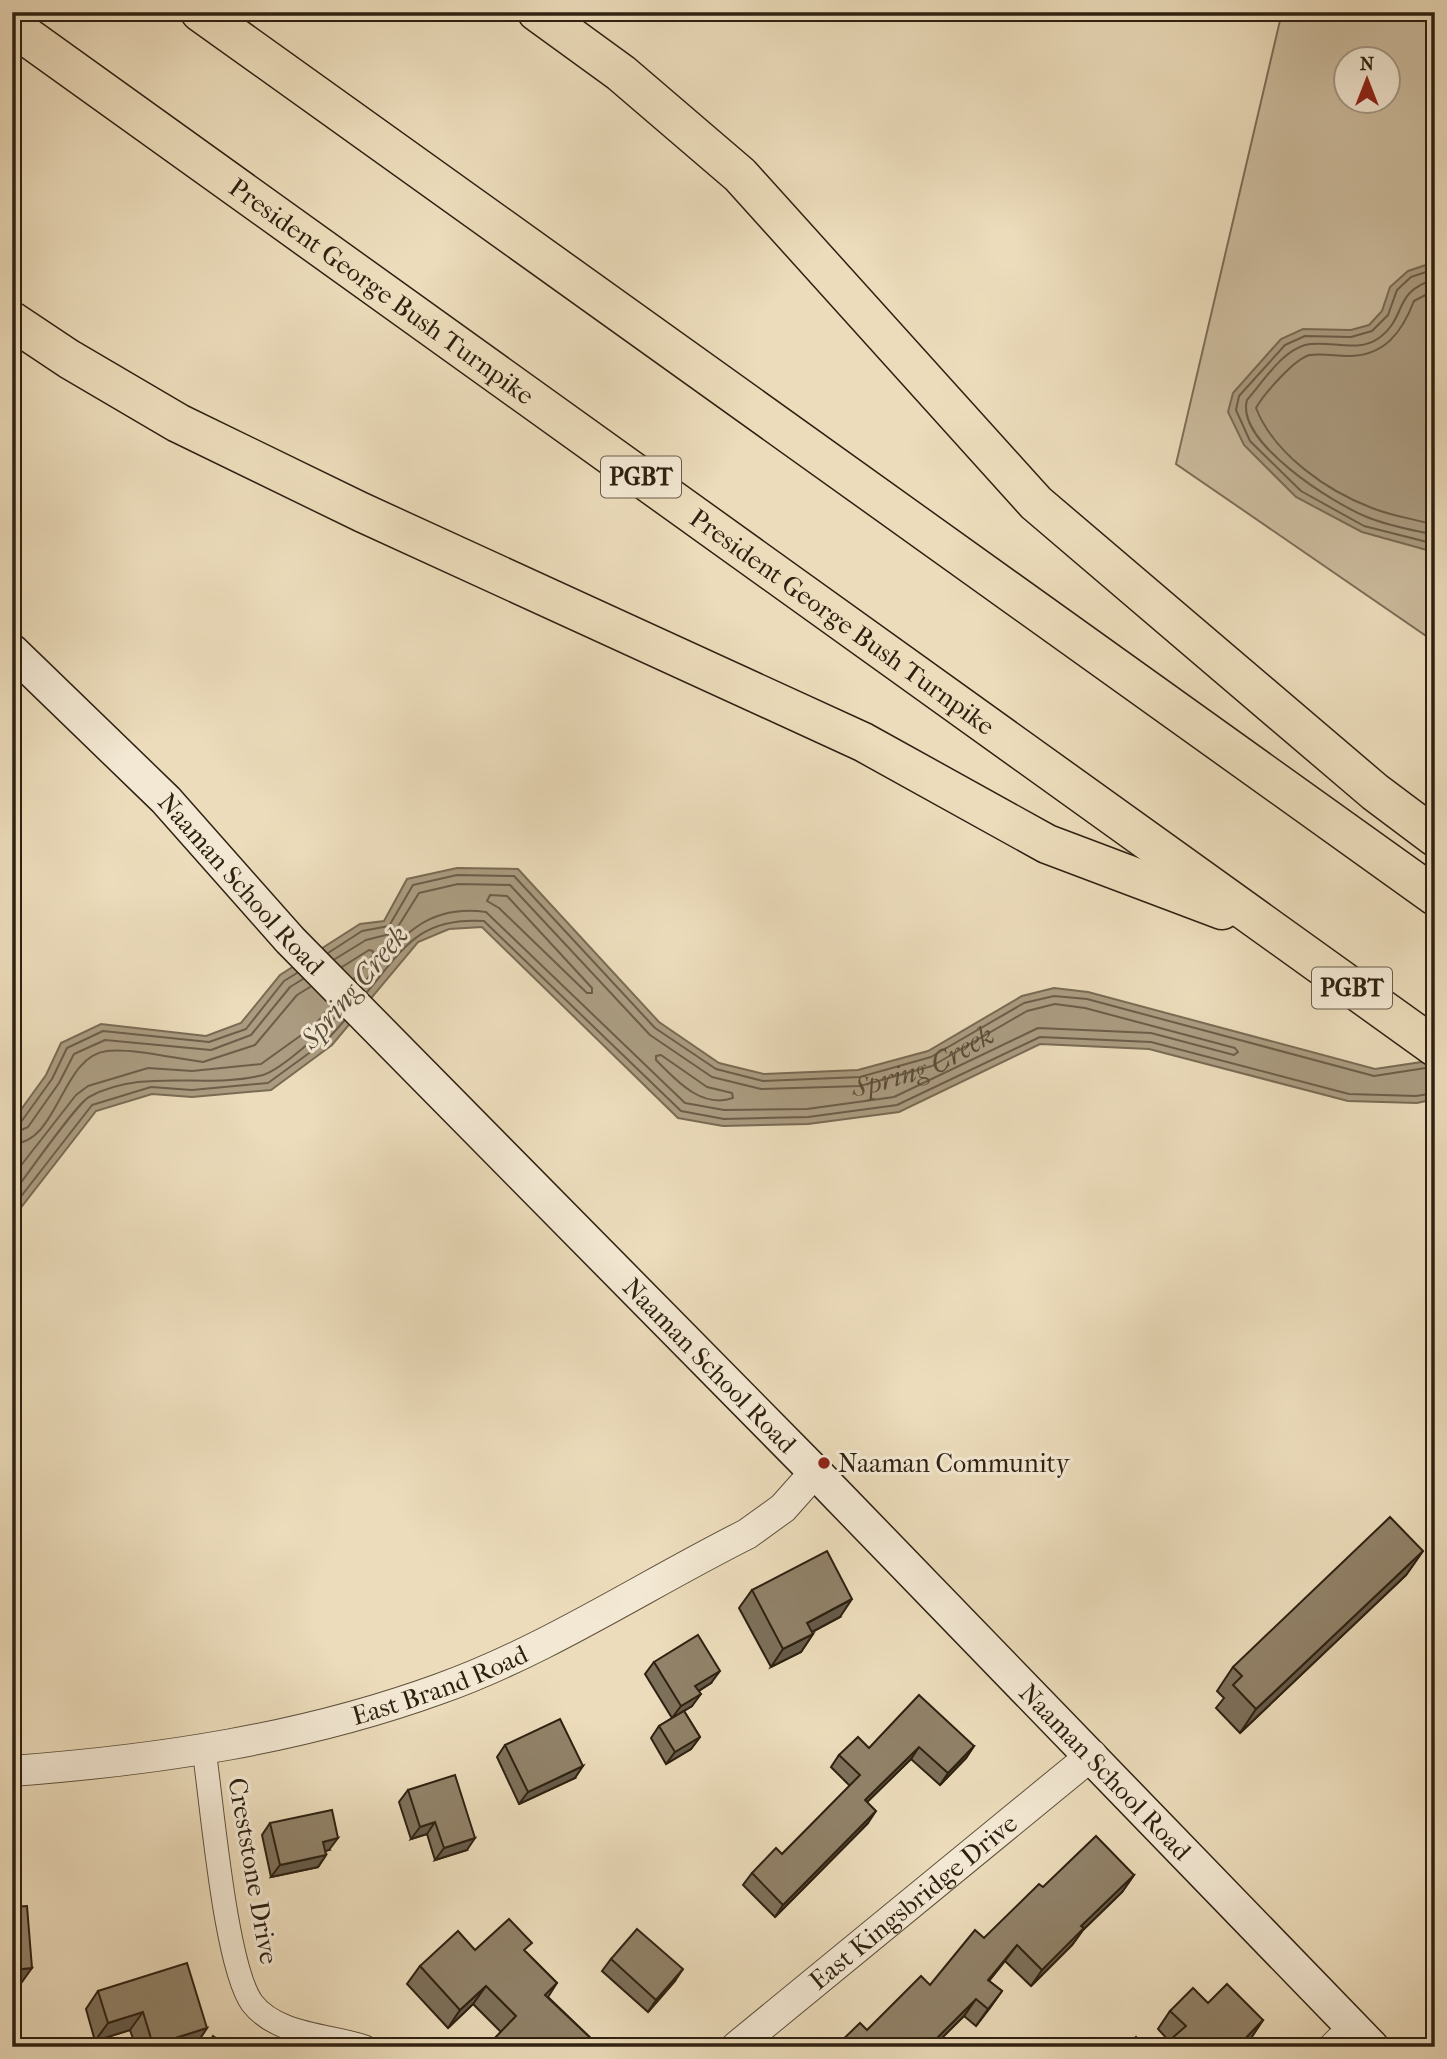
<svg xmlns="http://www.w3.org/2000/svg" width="1447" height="2059" font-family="'IM FELL French Canon',serif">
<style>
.green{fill:#ccbc9e;stroke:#7d6e58;stroke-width:2;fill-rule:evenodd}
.water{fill:#ab9c81;stroke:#796b54;stroke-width:2}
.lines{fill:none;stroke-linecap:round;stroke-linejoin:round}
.shore{stroke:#6c5e49;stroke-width:2}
.minor-casing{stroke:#5e503c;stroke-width:25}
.tertiary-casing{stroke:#5e503c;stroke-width:32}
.secondary-casing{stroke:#2e2111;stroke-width:36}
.motorway-casing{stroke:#2e2111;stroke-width:41}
.minor{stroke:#f3e8d3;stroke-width:23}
.tertiary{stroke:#f3e8d3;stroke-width:30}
.secondary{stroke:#f3e8d3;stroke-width:33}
.motorway{stroke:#ecdcbb;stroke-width:38}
.wall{fill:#7d705a;stroke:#2e2111;stroke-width:2}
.shaded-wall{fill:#665b4a;stroke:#2e2111;stroke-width:2}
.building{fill:#918269;stroke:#2e2111;stroke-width:2}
.poi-dot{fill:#8f2418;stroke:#f3e8d3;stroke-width:2.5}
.labels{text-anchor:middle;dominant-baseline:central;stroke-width:6;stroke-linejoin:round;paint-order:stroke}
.shield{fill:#f3e8d3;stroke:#695d4b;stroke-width:2}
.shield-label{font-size:24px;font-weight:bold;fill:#2e2111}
.street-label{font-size:26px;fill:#2e2111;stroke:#f3e8d3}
.poi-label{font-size:26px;fill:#2e2111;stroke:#f3e8d3;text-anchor:start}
.water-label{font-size:28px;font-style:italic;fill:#5a4c38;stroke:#f3e8d3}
</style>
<rect width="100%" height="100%" fill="#ecdcbb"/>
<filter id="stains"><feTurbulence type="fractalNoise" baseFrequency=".00286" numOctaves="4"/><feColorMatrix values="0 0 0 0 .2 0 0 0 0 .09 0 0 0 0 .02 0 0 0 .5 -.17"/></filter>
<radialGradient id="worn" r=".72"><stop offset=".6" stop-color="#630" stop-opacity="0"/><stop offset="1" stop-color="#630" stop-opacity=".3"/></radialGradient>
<!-- green -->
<path class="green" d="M1282 12H1435V642L1176 464ZM1346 60H1388V102H1346Z"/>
<!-- water -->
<g class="water">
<path d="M1435 262V552H1434L1362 532 1296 497 1244 445 1228 412 1233 393 1281 339 1303 329 1351 330 1369 325 1382 311 1390 287 1408 271Z"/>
<path d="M457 868 518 869 659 1022 719 1063 764 1074 858 1070 928 1051 1022 996 1054 988 1088 992 1375 1069 1435 1060V1099L1417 1103 1348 1101 1149 1049 1040 1044 899 1112 808 1124 723 1126 678 1118 482 927 449 929 418 942 332 1045 271 1090 192 1097 152 1094 96 1111 12 1219V1122L46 1075 61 1043 101 1024 206 1036 241 1023 280 975 360 924 384 921 407 879Z"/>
</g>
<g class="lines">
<!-- shore -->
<g class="shore">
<path d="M1435 269 1411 277 1397 290 1388 315 1372 331 1351 337 1305 336 1285 345 1239 396 1236 410 1250 441 1301 491 1364 526 1435 544"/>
<path d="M1435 279C1391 293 1409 315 1379 338 1357 354 1328 339 1305 345 1281 352 1263 382 1247 400 1235 442 1334 504 1367 517 1388 526 1413 530 1435 535"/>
<path d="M1435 290 1414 301C1402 332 1385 356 1348 356 1336 356 1322 353 1310 355 1295 358 1263 395 1256 408 1274 454 1327 491 1372 508 1392 516 1414 519 1435 525"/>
<path d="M490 895 507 896 592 988V993H587L499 908 487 901Z"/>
<path d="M328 953 362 931 389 926 413 885 457 875 514 876 655 1028 716 1069 763 1081 860 1077 931 1057 1024 1003 1054 996 1087 999 1374 1076 1432 1067"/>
<path id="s1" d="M335 959 366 940 394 933 419 893 458 884 510 885 650 1035 712 1077 761 1089 860 1086 932 1066 1027 1011 1055 1004 1085 1008 1235 1048 1238 1052 1234 1055 1151 1033 1038 1028 894 1097 807 1109 724 1110 685 1103 486 912C422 903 397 943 361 986"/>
<path d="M342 967 369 950 373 951V955L354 979"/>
<path d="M367 992C404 948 419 917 484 921L681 1111 724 1119 808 1117 897 1105 1040 1037 1151 1042 1349 1094 1416 1096 1435 1093"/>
<path d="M661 1055 707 1087 732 1093 733 1098C701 1109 676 1080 656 1060V1056Z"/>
<path d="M12 1125 21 1122 52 1079 67 1048 103 1031 209 1042 246 1029 284 981 297 973"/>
<path d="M12 1134 28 1127 59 1083 74 1054 105 1040 211 1050 251 1035 290 987 303 979"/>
<path d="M12 1144C59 1143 61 1056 107 1051 132 1048 177 1059 203 1062L255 1045 297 995 310 987"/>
<path d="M12 1177 76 1095 88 1086 148 1068 192 1071 261 1064 314 1026 330 1007"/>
<path d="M12 1194C26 1177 76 1104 89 1097 143 1067 206 1090 263 1075 282 1069 325 1030 338 1014"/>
<path d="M12 1208 92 1105 151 1087 192 1090 268 1083 327 1040 344 1021"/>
</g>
<!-- minor casing -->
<g class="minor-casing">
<g id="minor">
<path d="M204 1750C212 1803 225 1965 252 2003 277 2036 331 2035 365 2047"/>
<path d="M1329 2047 1351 2025"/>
</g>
</g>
<!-- tertiary casing -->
<g class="tertiary-casing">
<g id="tertiary">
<path id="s2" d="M12 1771C158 1760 301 1739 439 1689 546 1651 645 1585 747 1534L783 1508 815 1472"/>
<path id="s3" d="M736 2047 1092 1755"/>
</g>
</g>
<!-- secondary casing -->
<g class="secondary-casing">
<g id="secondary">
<path id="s4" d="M12 651 166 800 290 940 815 1472 1372 2047"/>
</g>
</g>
<!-- motorway casing -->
<g class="motorway-casing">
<g id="motorway">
<path d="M200 12 1435 896"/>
<path d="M537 12 621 73 740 175 1036 503 1375 792 1435 837"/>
<path id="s5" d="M12 26 1435 1047"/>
<path d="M12 321 69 359 178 423 361 512 863 742 1047 844 1222 910"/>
</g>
</g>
<!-- minor -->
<use href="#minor" class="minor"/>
<!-- tertiary -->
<use href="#tertiary" class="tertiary"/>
<!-- secondary -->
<use href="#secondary" class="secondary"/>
<!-- motorway -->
<use href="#motorway" class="motorway"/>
</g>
<!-- wall -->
<g class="wall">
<path d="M1423 1551 1406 1575 1240 1733 1216 1708 1224 1698 1217 1691 1233 1667Z"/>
<path d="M752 1590 840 1617 812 1632 813 1634 801 1652 771 1667 739 1608Z"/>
<path d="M654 1662 711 1683 699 1691 692 1706 684 1711 700 1737 691 1749 666 1764 651 1738 659 1726 672 1718 645 1674Z"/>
<path d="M505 1745 575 1778 519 1804 497 1757Z"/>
<path d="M974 1746 966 1758 940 1785 911 1759 867 1802 868 1823 775 1917 743 1885 752 1873 782 1854 850 1786 831 1767 839 1755 869 1748Z"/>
<path d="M408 1790 467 1850 435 1860 427 1834 411 1839 399 1802Z"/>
<path d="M270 1823 329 1850 325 1851 326 1855 318 1867 271 1877 262 1835Z"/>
<path d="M1134 1875 1122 1892 1083 1930 1072 1945 1031 1986 1005 1961 989 1981 1002 1991 976 2026 964 2016 940 2039 867 2030 930 1985 1043 1887Z"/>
<path d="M526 1952 557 1983 548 1997 600 2047H487L501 2032 473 2004 448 2028 407 1984 420 1966Z"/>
<path d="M611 1959 675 1981 648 2012 602 1971Z"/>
<path d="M98 1991 207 2028 195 2046 192 2047H136L130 2030 95 2041 86 2009Z"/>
<path d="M1208 2003 1263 2020 1251 2038 1169 2041 1158 2029 1170 2011Z"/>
</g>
<!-- shaded-wall -->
<g class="shaded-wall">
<path d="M1423 1551 1406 1575 1240 1733 1256 1709Z"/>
<path d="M852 1599 840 1617 795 1641 807 1623Z"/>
<path d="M813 1634 801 1652 771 1667 783 1649Z"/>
<path d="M720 1671 711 1683 687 1698 695 1686Z"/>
<path d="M701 1694 692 1706 672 1718 681 1706Z"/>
<path d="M700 1737 691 1749 666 1764 675 1752Z"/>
<path d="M974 1746 966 1758 940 1785 948 1773Z"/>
<path d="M919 1747 911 1759 857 1812 865 1800Z"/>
<path d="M583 1766 575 1778 519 1804 528 1792Z"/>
<path d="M876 1811 868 1823 775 1917 783 1905Z"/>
<path d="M435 1822 427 1834 411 1839 420 1827Z"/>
<path d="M338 1838 329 1850 315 1854 323 1842Z"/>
<path d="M475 1838 467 1850 435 1860 444 1848Z"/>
<path d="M326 1855 318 1867 271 1877 280 1865Z"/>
<path d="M1134 1875 1122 1892 1083 1930 1072 1945 1031 1986 1042 1970 1081 1926Z"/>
<path d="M1017 1945 1005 1961 976 1997 988 1980Z"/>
<path d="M32 1968 19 1986 12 1987V1970Z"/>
<path d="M683 1969 675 1981 648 2012 656 2000Z"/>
<path d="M486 1986 473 2004 448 2028 460 2010Z"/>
<path d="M1002 1991 990 2008 976 2026 988 2009Z"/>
<path d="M976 1999 964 2016 933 2047 938 2037Z"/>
<path d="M143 2012 130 2030 95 2041 108 2023Z"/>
<path d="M1263 2020 1251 2038 1242 2047H1237Z"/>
<path d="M207 2028 195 2046 152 2047 153 2045Z"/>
</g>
<!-- building -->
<g class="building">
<path d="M1390 1517 1423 1551 1256 1709 1233 1685 1242 1676 1233 1667Z"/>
<path d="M827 1551 852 1599 807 1623 813 1634 783 1649 752 1590Z"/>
<path d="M698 1635 720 1671 695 1686 701 1694 681 1706 654 1662Z"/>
<path d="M919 1695 974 1746 948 1773 919 1747 865 1800 876 1811 783 1905 752 1873 776 1848 782 1854 860 1775 839 1755 858 1737 869 1748Z"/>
<path d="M684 1711 700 1737 675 1752 659 1726Z"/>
<path d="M560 1719 583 1766 528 1792 505 1745Z"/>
<path d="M455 1775 475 1838 444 1848 435 1822 420 1827 408 1790Z"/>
<path d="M332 1810 338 1838 323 1842 326 1855 280 1865 270 1823Z"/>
<path d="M1096 1836 1134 1875 1081 1926 1084 1928 1042 1970 1017 1945 988 1980 1002 1991 988 2009 976 1999 938 2037 948 2047H835L860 2023 867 2030 921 1976 930 1985 975 1930 984 1938 1039 1884 1043 1887Z"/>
<path d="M27 1906 32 1968 12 1970V1907Z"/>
<path d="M509 1919 532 1943 524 1950 557 1983 545 1995 600 2047H494L490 2043 516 2016 486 1986 460 2010 420 1966 458 1931 475 1950Z"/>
<path d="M637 1929 683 1969 656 2000 611 1959Z"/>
<path d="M187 1963 207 2028 153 2045 143 2012 108 2023 98 1991Z"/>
<path d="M1227 1984 1263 2020 1237 2047H1162L1186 2026 1170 2011 1193 1988 1208 2003Z"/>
<path d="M213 2036 229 2047H206Z"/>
<path d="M1136 2037 1145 2047H1125Z"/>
</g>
<!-- markers -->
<circle class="poi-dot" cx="824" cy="1463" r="7"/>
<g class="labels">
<!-- shield labels -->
<g class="shield">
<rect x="601" y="456.5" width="80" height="41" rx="5"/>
<rect x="1312" y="967.5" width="80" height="41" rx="5"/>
</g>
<g class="shield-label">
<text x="641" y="477">PGBT</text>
<text x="1352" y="988">PGBT</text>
</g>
<!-- street labels -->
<g class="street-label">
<text stroke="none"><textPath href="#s5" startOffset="455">President George Bush Turnpike</textPath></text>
<text stroke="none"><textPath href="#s5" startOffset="1022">President George Bush Turnpike</textPath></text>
<text stroke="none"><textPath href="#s4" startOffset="327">Naaman School Road</textPath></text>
<text stroke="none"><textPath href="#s4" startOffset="999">Naaman School Road</textPath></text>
<text stroke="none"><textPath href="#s2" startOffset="438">East Brand Road</textPath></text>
<text stroke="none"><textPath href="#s4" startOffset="1566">Naaman School Road</textPath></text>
<text transform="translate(253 1871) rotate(80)">Creststone Drive</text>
<text stroke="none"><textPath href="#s3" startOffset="229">East Kingsbridge Drive</textPath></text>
</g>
<!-- poi labels -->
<g class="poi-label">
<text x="838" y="1463">Naaman Community</text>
</g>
<!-- water labels -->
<g class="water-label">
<text transform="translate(354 987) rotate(-50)">Spring Creek</text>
<text stroke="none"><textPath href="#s1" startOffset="702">Spring Creek</textPath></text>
</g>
</g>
<!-- margin -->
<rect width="1447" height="2059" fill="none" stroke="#ecdcbb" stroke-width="42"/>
<rect x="14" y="14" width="1419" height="2031" fill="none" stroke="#2e2111" stroke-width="3.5"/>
<rect x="21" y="21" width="1405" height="2017" fill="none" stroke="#2e2111" stroke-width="2"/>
<!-- north arrow -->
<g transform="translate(1367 80)"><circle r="33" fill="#f3e8d3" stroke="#a49885" stroke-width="2"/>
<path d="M0-5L12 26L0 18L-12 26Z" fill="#8f2418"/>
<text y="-10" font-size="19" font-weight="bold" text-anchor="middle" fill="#2e2111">N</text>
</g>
<rect width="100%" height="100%" filter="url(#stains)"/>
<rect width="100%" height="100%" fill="url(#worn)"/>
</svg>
